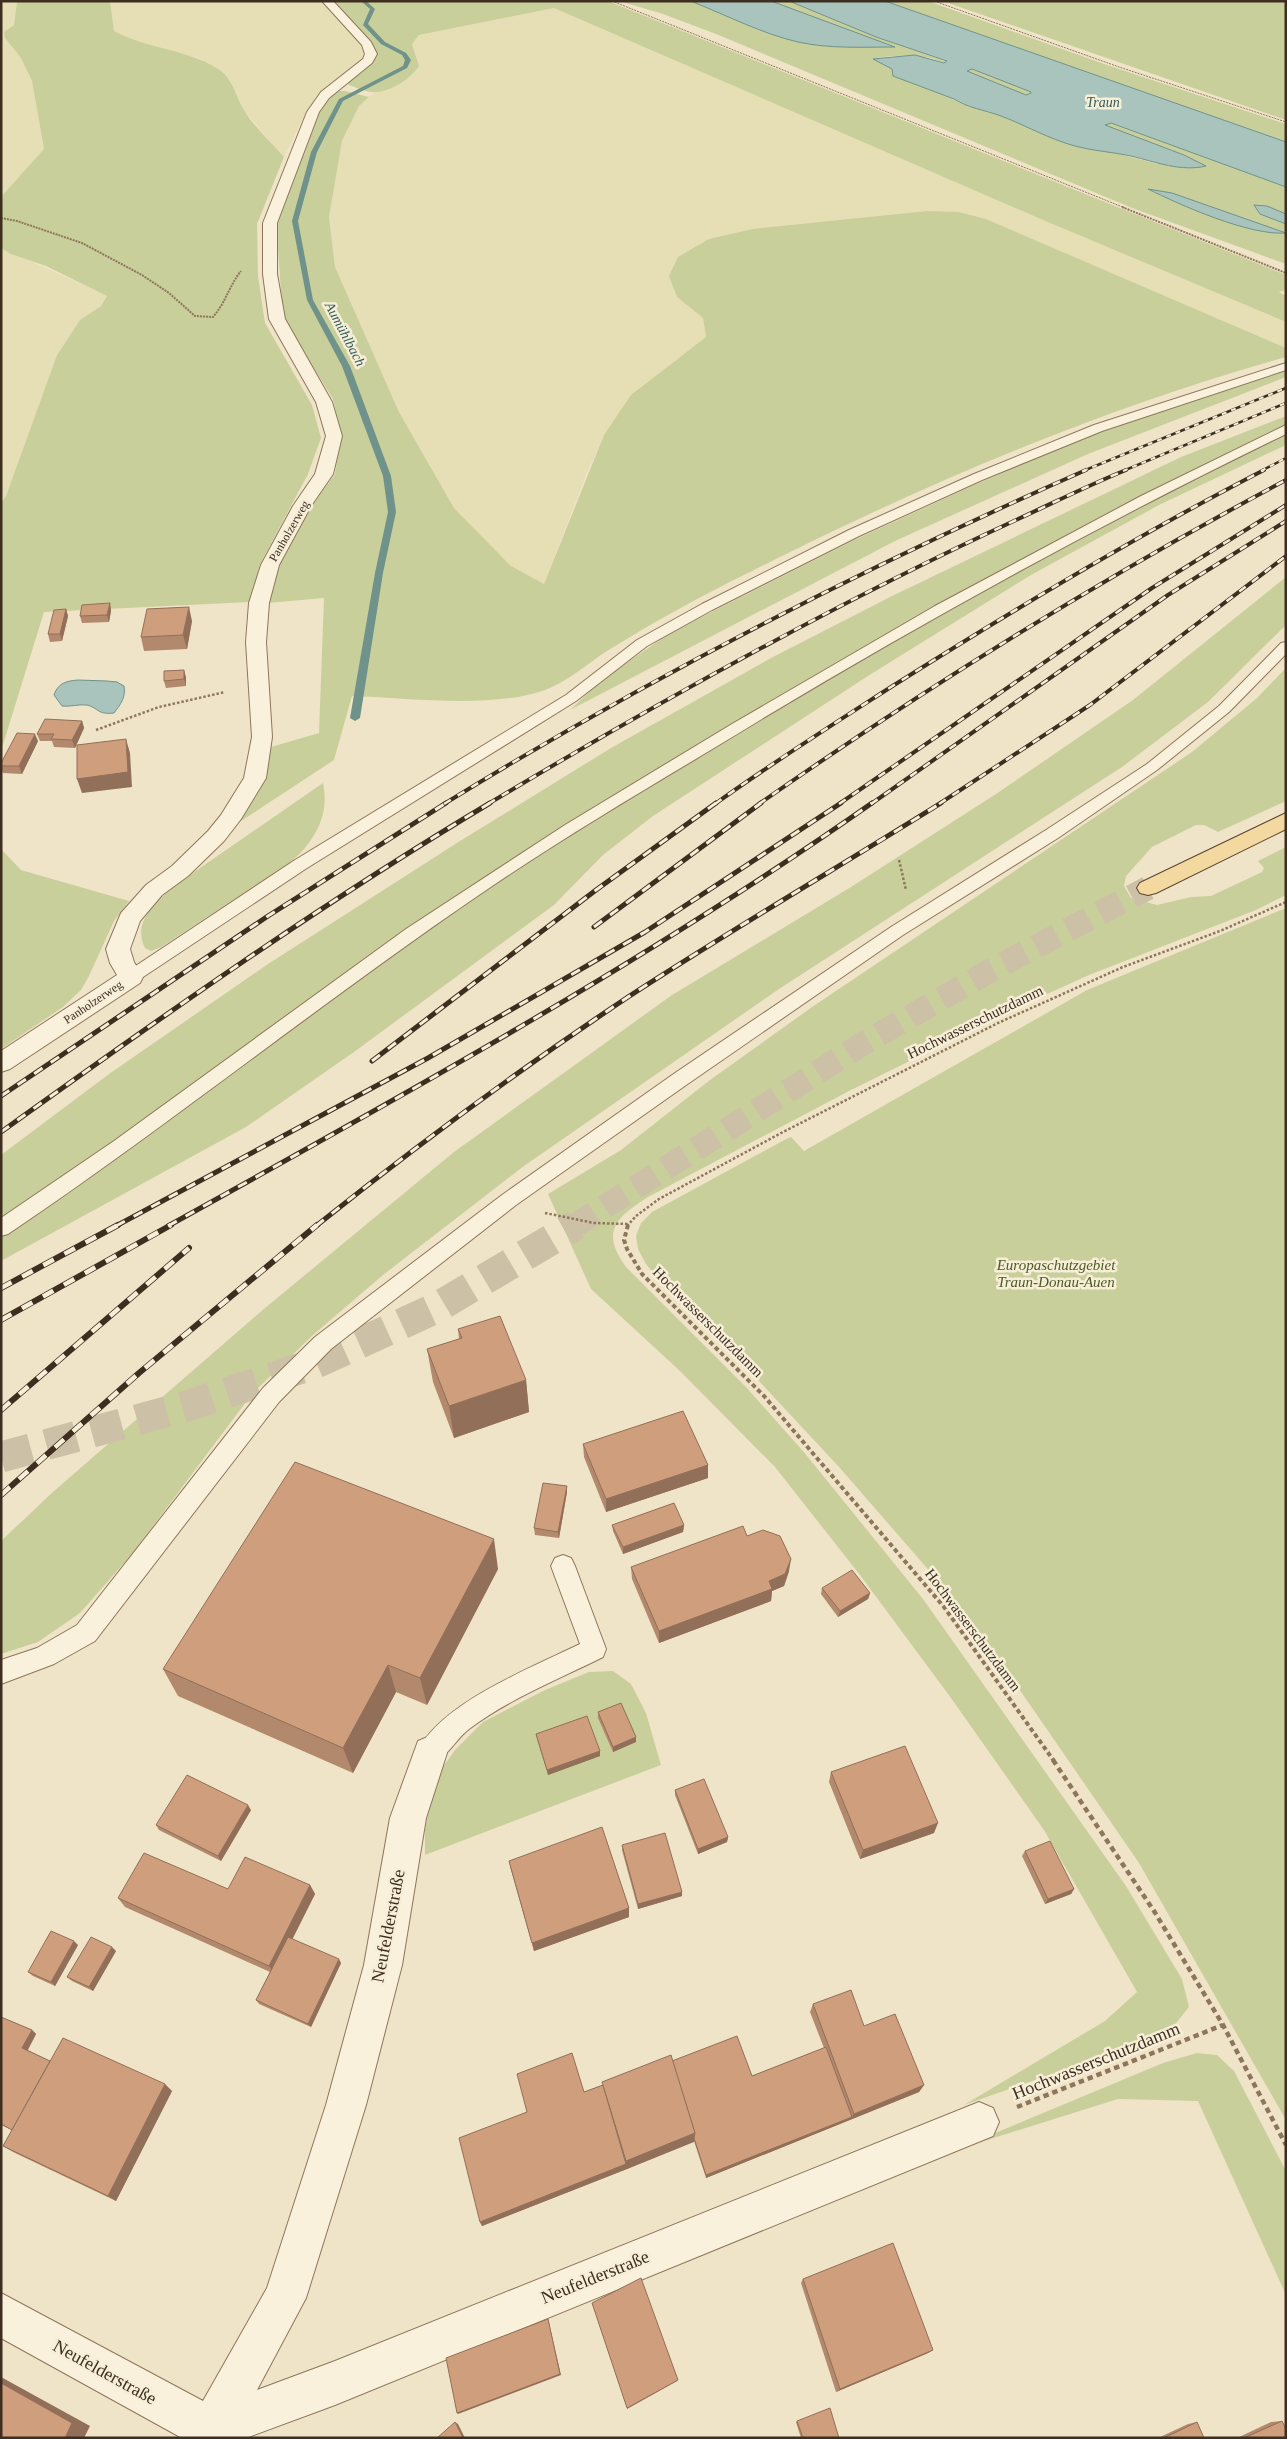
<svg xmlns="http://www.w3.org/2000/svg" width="1287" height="2439" font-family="'Times New Roman',serif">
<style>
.farmland{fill:#e6deb5}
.green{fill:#c9cf9b}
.water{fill:#a9c4bc;stroke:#6f938a;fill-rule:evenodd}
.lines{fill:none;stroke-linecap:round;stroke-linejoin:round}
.stream{fill:#6f938a;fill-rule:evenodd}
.primary-tunnel-far1{stroke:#ccc0a6;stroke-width:24;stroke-dasharray:24 12;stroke-linecap:butt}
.primary-tunnel{stroke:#ccc0a6;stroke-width:31;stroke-dasharray:31 16;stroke-linecap:butt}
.service-casing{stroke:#8d765c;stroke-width:2}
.minor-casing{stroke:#8d765c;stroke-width:2}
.primary-casing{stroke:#5b4430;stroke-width:2}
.path-far4{stroke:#8d765c;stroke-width:1;stroke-dasharray:2 1;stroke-linecap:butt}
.path-far3{stroke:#8d765c;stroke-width:2;stroke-dasharray:2 1;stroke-linecap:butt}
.path-far2{stroke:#8d765c;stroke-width:2.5;stroke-dasharray:2.5 2;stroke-linecap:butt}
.path-far1{stroke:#8d765c;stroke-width:4;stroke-dasharray:4.5 3;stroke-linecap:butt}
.path{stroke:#8d765c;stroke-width:4.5;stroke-dasharray:5.5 4;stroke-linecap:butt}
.service{fill:#faf1dc;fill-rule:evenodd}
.minor{fill:#faf1dc;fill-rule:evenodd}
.primary{fill:#f3d9a0;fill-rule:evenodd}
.rail-far3-casing{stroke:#3d2e20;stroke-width:2.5}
.rail-far2-casing{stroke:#3d2e20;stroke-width:4}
.rail-far1-casing{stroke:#3d2e20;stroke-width:5}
.rail-casing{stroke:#3d2e20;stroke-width:6}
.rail-far3{stroke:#f7eed8;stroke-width:2;stroke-dasharray:5;stroke-linecap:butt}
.rail-far2{stroke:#f7eed8;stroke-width:2.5;stroke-dasharray:8;stroke-linecap:butt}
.rail-far1{stroke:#f7eed8;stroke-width:3;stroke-dasharray:10;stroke-linecap:butt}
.rail{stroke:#f7eed8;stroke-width:4.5;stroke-dasharray:12;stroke-linecap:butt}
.wall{fill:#b2896c}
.shaded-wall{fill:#916f58}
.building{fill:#cf9f7d;stroke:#916f58}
.labels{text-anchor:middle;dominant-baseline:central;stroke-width:5;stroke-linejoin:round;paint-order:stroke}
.far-street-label{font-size:12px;fill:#3d2e20;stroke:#f7eed8}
.far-water-label{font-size:14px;font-style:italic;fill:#2f5d5a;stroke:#f7eed8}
.street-label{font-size:15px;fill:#3d2e20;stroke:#f7eed8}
.park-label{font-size:15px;font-style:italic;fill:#4d5a26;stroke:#f7eed8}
.near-street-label{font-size:18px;fill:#3d2e20;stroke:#f7eed8}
</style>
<rect width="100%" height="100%" fill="#f0e4c8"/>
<!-- farmland -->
<g class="farmland">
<path d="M1 1H17L14 25 4 32 5 38 21 58 32 81 44 150 1 197Z"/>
<path d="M110 1H322L359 40 366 57 319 94 306 112 284 157 244 111 234 88 201 59 131 41 114 31Z"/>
<path d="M554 8 1043 220 1286 322V348L986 219 959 212 677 297 703 318 706 337 604 435 586 475 544 584 511 566 454 508 399 412 335 267 329 217 342 141 359 106 375 92 391 87 419 66 412 44 419 35Z"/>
<path d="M1 248 108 296 101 306 80 320 57 355 6 496 1 502Z"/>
</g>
<!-- green -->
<g class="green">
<path d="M17 1H110L114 31C147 49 187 49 218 69 233 78 236 97 244 110 254 127 271 142 284 157L257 224 258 276 265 323 312 405 321 438 308 474 260 564 250 602 44 612 1 751V502L6 496 57 355 80 320 101 306 107 296 46 266 11 254 1 248V197L44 149 32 81 21 58 5 38 4 32 14 25Z"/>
<path d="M332 1H608L1286 275V290L1279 292 1286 296V322L1043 220 554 8 419 35 412 44 419 66C410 79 392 91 376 92 368 93 357 88 349 85L346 82 374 61 376 54Z"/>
<path d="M619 1H701L695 2 772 34 798 42 893 47 771 1H789L876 37 948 62C941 63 936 59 929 58 913 55 889 55 873 59L962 104 1002 116 1042 134 1158 164 1184 155 1104 125 1111 123 1286 187V264L1132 208 716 34 663 14Z"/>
<path d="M885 1H928L1110 66 1286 124V142Z"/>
<path d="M942 1H1286V120Z"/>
<path d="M971 69 1032 92 1026 95 966 71Z"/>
<path d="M334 91H345L369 97 359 106 342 141 329 217 335 267 399 412 454 508 511 566 544 584 604 435 631 395 706 337 703 318 677 297 669 276 678 257 709 239 753 229 927 211 959 212 986 219 1286 348V357C1102 408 920 486 750 572 703 595 657 620 612 648 587 663 568 683 539 692 485 708 409 698 352 696L334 760 238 823 264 780 271 747 319 733 324 598 268 603 277 564 310 508 335 474 341 435 333 399 283 319 276 223 317 112Z"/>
<path d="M1286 371V377L1088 454 895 541 570 710 603 679 670 633 850 542 974 485 1096 433 1194 398Z"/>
<path d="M1286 416V445L1159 505 1031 575 871 674 653 816 603 855 554 905 354 1052 246 1127 1 1261V1155L109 1074 268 964 460 841 611 748 771 658 892 596 1181 457Z"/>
<path d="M1286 577V625L1208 702 1122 767 779 989 524 1166 383 1275 313 1335 252 1394 132 1554 80 1613 38 1642 1 1654V1541L54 1491 265 1308 454 1152 672 995 851 887 996 794 1133 700Z"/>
<path d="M1286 668V801L1218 832 1204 825H1196L1152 847 1126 876 1124 886 1131 898 1157 905 1191 897 1211 896 1262 872 1264 868 1258 861 1286 847V895L1256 910 1089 975 1021 1006 849 1091 648 1197C616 1218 600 1231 626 1267L746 1387 803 1451 923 1599 1126 1886 1182 1979 1189 2007 1173 2027 1137 2044 964 2105 1105 2021 1137 1992 1044 1830 951 1698 860 1575 775 1467 680 1371 591 1289 548 1194 621 1150 710 1080 815 1005 1192 752 1257 698Z"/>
<path d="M323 783C330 815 315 841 291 862L161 947 151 951 145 948C132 922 155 903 174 886Z"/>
<path d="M1 849 21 870 129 901 114 921 89 976 81 990 63 1007 1 1049Z"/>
<path d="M1286 908V2120L1139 1863 1015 1683 933 1575 839 1467 757 1379 660 1282 646 1264 638 1249 636 1236 641 1223 652 1212 788 1138 791 1137 804 1151 1087 990Z"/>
<path d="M613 1671 631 1684 646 1713 661 1765 425 1855V1830L433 1781 455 1750 483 1722 545 1690 589 1672Z"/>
<path d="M1197 2053 1217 2055 1234 2071 1286 2171V2295L1198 2101 1118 2099 952 2151 1163 2063Z"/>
</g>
<!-- water -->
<g class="water">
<path d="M701 1H771L895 47C863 47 830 49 798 42 763 34 728 16 693 2Z"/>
<path d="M789 1H885L1286 142V187L1111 123 1105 125 1184 155 1206 166C1181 172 1156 162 1131 156 1113 152 1093 151 1075 146 1049 139 1025 125 1001 116 985 110 968 108 954 99L893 76 892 69 873 59 915 55 944 63 947 61 876 37ZM972 69 1031 92V93L1026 95 967 71Z"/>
<path d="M1148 189 1172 193 1286 233C1250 236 1180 205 1148 189Z"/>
<path d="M1254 205 1267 206 1286 214V224L1260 214Z"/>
<path d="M78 680 107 681 117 682 124 686C126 697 121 704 114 713 97 715 99 708 87 705 79 704 70 707 62 706L54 695C58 683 66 681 78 680Z"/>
</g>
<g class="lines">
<!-- stream -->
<path class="stream" d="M361 1H366L375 9 368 24 385 42 406 53 411 60 407 68 343 101 317 152 298 221 313 300 350 366 391 476 396 512 383 573 360 718 355 721 350 718 375 573 388 512 383 476 342 366 307 300 292 221 311 152 339 99 403 66 405 60 402 55 381 44 363 25 370 9Z"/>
<!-- primary-tunnel-far1 -->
<path class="primary-tunnel-far1" d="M574 1226 864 1043 993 969 1148 888"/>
<!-- primary-tunnel -->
<path class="primary-tunnel" d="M1 1457 184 1407 314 1364 436 1308 576 1225"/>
<!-- service casing -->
<g class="service-casing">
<g id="service">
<path d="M1286 363V370L1102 431 982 480 859 536 712 610 647 646 576 701 307 868 137 981 131 983 125 981 122 977 125 973 295 860 566 695 637 640 702 604 849 530 974 474 1094 425Z"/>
<path d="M1286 425V434C1090 529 900 634 714 748 634 796 553 844 476 897 318 1005 168 1126 8 1234L1 1236V1218L114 1141 406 929 565 825 732 724 935 606 1141 496Z"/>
<path d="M1286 642V654L1229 712 1157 770 1058 838 903 935 689 1083 516 1205 331 1349 279 1402 95 1641 54 1664 1 1684V1660L37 1648 77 1625 263 1388 315 1337 502 1195 675 1073 891 927 1046 830 1147 764 1219 706 1281 643Z"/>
<path d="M563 1555 571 1558 575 1566 606 1649 603 1657C559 1679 509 1699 469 1729 455 1740 447 1758 430 1765L421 1762 417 1753C438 1704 533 1667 580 1644L551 1566 555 1558Z"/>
</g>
</g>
<!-- minor casing -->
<g class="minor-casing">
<g id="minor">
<path d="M322 1H333L371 42 377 54 372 63 329 98 319 112 277 223V274L285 319 332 402 342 436 333 474 311 506 279 565 269 603 266 642 272 737 266 778 241 819 224 841 188 876 162 895 140 921 130 949 134 962 143 977 140 983 10 1069 1 1072V1051L117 975 110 963 106 949 121 913 146 885 172 866 208 831 221 815 244 778 252 737 246 642 249 603 261 565 293 506 315 474 326 436 316 402 269 319 263 274V223L307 112 321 92 363 59 365 54 362 45Z"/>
<path d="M430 1736 442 1741 447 1753 426 1818 402 1965 366 2105 306 2298 257 2390 335 2361 979 2102 993 2108 999 2122 993 2136 335 2405 246 2438H182L1 2338V2293L203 2401 267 2288 326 2105 364 1965 390 1818 418 1741Z"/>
</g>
</g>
<!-- primary casing -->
<g class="primary-casing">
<path id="primary" d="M1286 813V829L1156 893 1148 895 1140 893 1137 888 1140 883Z"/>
</g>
<!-- path-far4 -->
<g class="path-far4">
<path d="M612 1 1125 208"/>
<path d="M934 1 1119 67 1286 122"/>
</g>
<!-- path-far3 -->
<g class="path-far3">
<path d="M1122 207 1286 273"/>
<path d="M1 218 17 221 82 243 142 275 169 293 195 316 213 317C226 302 229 286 241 271"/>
</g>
<!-- path-far2 -->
<g class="path-far2">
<path d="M96 730 159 707 225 692"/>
<path d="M899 860 906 890"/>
<path d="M545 1213 594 1223 628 1224"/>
<path d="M627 1226 636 1216 659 1199 783 1132 998 1023 1123 967 1220 931 1286 902"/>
</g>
<!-- path-far1 -->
<path class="path-far1" d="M628 1225 624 1240 627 1249 642 1274 764 1396 944 1607 1054 1761"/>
<!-- path -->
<g class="path">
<path d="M1053 1760 1154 1911 1223 2025 1286 2145"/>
<path d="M1017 2107 1223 2025"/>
</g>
<!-- service -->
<use href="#service" class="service"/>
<!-- minor -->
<use href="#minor" class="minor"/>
<!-- primary -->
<use href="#primary" class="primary"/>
<!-- rail-far3 casing -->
<g class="rail-far3-casing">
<g id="rail-far3">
<path d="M1083 471 1286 388"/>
<path d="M1123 471 1286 403"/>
<path d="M1261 471 1286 458"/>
</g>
</g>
<!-- rail-far2 casing -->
<g class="rail-far2-casing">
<g id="rail-far2">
<path d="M444 804C650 677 865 567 1086 470"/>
<path d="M488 804C660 701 834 604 1016 520 1053 503 1089 485 1126 470"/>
<path d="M715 804C772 763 832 725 891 687 1013 610 1136 536 1264 470"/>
<path d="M759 804C928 686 1104 577 1286 480"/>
<path d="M839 804 1152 588 1286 505"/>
<path d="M871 804 1168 595 1286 521"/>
<path d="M939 804 1090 705 1286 556"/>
</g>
</g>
<!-- rail-far1 casing -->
<g class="rail-far1-casing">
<g id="rail-far1">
<path d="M594 927 761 803"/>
<path d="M372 1061 596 890 716 803"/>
<path d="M1 1096 268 916 446 803"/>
<path d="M1 1132C161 1017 321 904 490 803"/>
<path d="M116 1226 428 1058 645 932 841 803"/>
<path d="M168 1226C409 1092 647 961 872 803"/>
<path d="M316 1226C416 1146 520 1069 628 997 731 930 837 868 941 803"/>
</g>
</g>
<!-- rail casing -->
<g class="rail-casing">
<g id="rail">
<path d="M1 1288 118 1225"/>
<path d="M1 1320 171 1225"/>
<path d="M1 1410 189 1248"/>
<path d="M1 1495 139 1373 317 1225"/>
</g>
</g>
<!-- rail-far3 -->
<use href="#rail-far3" class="rail-far3"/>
<!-- rail-far2 -->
<use href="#rail-far2" class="rail-far2"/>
<!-- rail-far1 -->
<use href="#rail-far1" class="rail-far1"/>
<!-- rail -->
<use href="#rail" class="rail"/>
</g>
<!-- wall -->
<g class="wall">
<path d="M110 603 111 611 109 622 82 623 80 616Z"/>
<path d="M66 609 68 616 62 641 50 642 48 634Z"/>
<path d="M192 621 187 649 144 651 141 637Z"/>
<path d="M186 677V686L166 688 164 681Z"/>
<path d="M82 721 84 728 75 748 54 747 52 741H40L37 734Z"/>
<path d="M38 741 22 774 3 773 1 769V763Z"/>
<path d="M458 1329 526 1380 529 1412 454 1438 433 1382 427 1349 459 1339Z"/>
<path d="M583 1444 708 1465V1478L606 1512 584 1457Z"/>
<path d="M567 1486V1492L559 1538 535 1535 534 1528Z"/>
<path d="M612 1525H684L683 1532 623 1554 613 1531Z"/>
<path d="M747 1536 789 1571 784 1586 772 1591 771 1601 659 1643 632 1579 631 1567Z"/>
<path d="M498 1569 427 1705 396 1692 353 1773 178 1696 163 1669Z"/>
<path d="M822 1588 870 1593 868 1599 838 1617 821 1594Z"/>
<path d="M598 1712 636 1742 613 1752 598 1718Z"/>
<path d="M536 1734 600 1756 548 1775 537 1739Z"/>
<path d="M831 1772 934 1833 860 1859 829 1782Z"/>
<path d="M675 1790 728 1837 727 1842 698 1854 675 1795Z"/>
<path d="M251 1810 221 1861 159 1830 156 1825Z"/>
<path d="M622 1845 682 1896 638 1909 622 1850Z"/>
<path d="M1025 1851 1074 1889 1071 1894 1045 1904 1022 1856Z"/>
<path d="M509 1861 629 1908V1917L534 1951 511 1870Z"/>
<path d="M310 1885 315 1894 292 1939 341 1963 311 2027 259 2004 256 2000 270 1972 125 1907 118 1898Z"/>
<path d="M78 1945 55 1986 33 1976 28 1972Z"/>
<path d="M116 1951 93 1991 72 1981 67 1977Z"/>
<path d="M813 2004 864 2026 924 2085 919 2092 706 2178 694 2141 627 2169 482 2226 480 2222 584 2092 603 2085 602 2082 672 2061 752 2076 824 2048 810 2012Z"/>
<path d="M1 2017 32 2030 36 2034 28 2050 50 2061 172 2091 116 2201 13 2152 3 2146 12 2130 1 2125Z"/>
<path d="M803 2279 933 2350 928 2353 836 2392 801 2283Z"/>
<path d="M797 2421 839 2438H801L796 2422Z"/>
<path d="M1282 2421 1286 2438H1237L1271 2422Z"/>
<path d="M1197 2422 1204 2438H1158L1188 2424Z"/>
</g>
<!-- shaded-wall -->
<g class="shaded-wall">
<path d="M110 603 111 611 109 622 107 615Z"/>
<path d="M189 607 192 621 187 649 183 635Z"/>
<path d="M66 609 68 616 62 641 60 634Z"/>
<path d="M184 670 186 677V686L184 679Z"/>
<path d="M82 721 84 728 75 748 72 740Z"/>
<path d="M35 734 38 741 22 774 19 766Z"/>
<path d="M126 739 130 753 132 787 82 793 77 779Z"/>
<path d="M526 1380 529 1412 454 1438 449 1406Z"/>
<path d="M708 1465V1478L606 1512V1499Z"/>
<path d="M567 1486V1492L559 1538 558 1532Z"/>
<path d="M684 1525 683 1532 623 1554V1547Z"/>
<path d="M494 1539 498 1569 427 1705 420 1678Z"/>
<path d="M791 1559 789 1571 784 1586 772 1591 771 1601 659 1643V1631Z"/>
<path d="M870 1593 868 1599 838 1617 840 1611Z"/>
<path d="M388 1665 396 1692 353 1773 343 1748Z"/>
<path d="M636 1737V1742L613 1752V1747Z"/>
<path d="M600 1751V1756L548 1775 547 1770Z"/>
<path d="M248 1805 251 1810 221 1861 218 1856Z"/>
<path d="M938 1823 934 1833 860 1859 863 1850Z"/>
<path d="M728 1837 727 1842 698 1854V1849Z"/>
<path d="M310 1885 315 1894 275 1974 269 1966Z"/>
<path d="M1074 1889 1071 1894 1045 1904 1048 1899Z"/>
<path d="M682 1892V1896L638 1909V1904Z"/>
<path d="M629 1908V1917L534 1951 532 1943Z"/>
<path d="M74 1941 78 1945 55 1986 51 1982Z"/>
<path d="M112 1947 116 1951 93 1991 89 1987Z"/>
<path d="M339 1959 341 1963 311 2027 308 2024Z"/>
<path d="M32 2030 36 2034 27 2051 22 2048Z"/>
<path d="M165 2084 172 2091 116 2201 108 2196Z"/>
<path d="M924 2085 919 2092 706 2178V2175L852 2117 854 2114Z"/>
<path d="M695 2133 694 2142 627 2169 482 2226 480 2222 626 2164V2161Z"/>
<path d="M548 2319 561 2375 458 2414 457 2413Z"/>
<path d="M933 2350 928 2353 836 2392 840 2389Z"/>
<path d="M1 2377 90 2426 84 2438H65L1 2383Z"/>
<path d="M678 2380 677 2381 627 2409V2408Z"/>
<path d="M455 2422 458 2424 465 2438H463Z"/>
</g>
<!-- building -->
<g class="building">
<path d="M110 603 107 615 80 616 82 605Z"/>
<path d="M189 607 183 635 141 637 147 609Z"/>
<path d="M66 609 60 634H48L54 610Z"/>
<path d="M184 670V679L164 681V671Z"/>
<path d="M45 719 82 721 72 740 51 739 54 734H37Z"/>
<path d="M17 733 35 734 19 766H1V763Z"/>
<path d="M126 739 128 772 77 779V745Z"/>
<path d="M500 1316 526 1380 449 1406 427 1349 462 1338 458 1329Z"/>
<path d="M683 1411 708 1465 606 1499 583 1444Z"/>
<path d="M295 1462 494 1539 420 1678 388 1665 343 1748 163 1669Z"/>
<path d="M543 1483 567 1486 558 1532 534 1528Z"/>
<path d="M674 1503 684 1525 623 1547 612 1525Z"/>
<path d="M743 1526 747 1536 763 1530 780 1536 791 1559 785 1574 769 1581 772 1589 659 1631 631 1567Z"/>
<path d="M852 1570 870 1593 840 1611 822 1588Z"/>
<path d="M621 1703 636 1737 613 1747 598 1712Z"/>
<path d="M587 1716 600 1751 547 1770 536 1734Z"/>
<path d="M905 1746 938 1823 863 1850 831 1772Z"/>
<path d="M187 1775 248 1805 218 1856 156 1825Z"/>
<path d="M704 1779 728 1837 698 1849 675 1790Z"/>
<path d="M602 1827 629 1908 532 1943 509 1861Z"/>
<path d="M665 1833 682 1892 638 1904 622 1845Z"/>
<path d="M1050 1841 1074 1889 1048 1899 1025 1851Z"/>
<path d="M144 1853 228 1889 245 1857 310 1885 269 1966 118 1898Z"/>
<path d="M51 1931 74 1941 51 1982 28 1972Z"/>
<path d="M91 1937 112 1947 89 1987 67 1977Z"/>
<path d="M288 1937 339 1959 308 2024 256 2000Z"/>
<path d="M851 1990 864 2026 895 2014 924 2085 854 2114 813 2004Z"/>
<path d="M1 2017 32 2030 22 2048 50 2061 12 2130 1 2124Z"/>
<path d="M737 2036 752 2076 826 2047 852 2117 706 2175 694 2138 695 2133 672 2061Z"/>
<path d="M63 2038 165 2084 108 2196 3 2146Z"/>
<path d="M572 2053 584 2092 603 2085 626 2164 480 2222 459 2138 527 2112 517 2074Z"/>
<path d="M671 2055 695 2133 626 2161 602 2082Z"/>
<path d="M893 2243 933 2350 840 2389 803 2279Z"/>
<path d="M641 2278 678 2380 627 2408 592 2303Z"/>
<path d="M548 2319 560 2374 457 2413 446 2358Z"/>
<path d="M1 2383 72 2423 65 2438H1Z"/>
<path d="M830 2408 839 2438H803L797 2421Z"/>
<path d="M1282 2421 1286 2429V2438H1244Z"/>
<path d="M455 2422 463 2438H437Z"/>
<path d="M1197 2422 1204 2438H1164Z"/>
</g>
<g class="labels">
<!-- far-street labels -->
<g class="far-street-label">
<text transform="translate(289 531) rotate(-60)">Panholzerweg</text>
<text transform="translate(93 1002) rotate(-34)">Panholzerweg</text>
</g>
<!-- far-water labels -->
<g class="far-water-label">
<text x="1103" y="102">Traun</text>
<text transform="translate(345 334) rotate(62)">Aumühlbach</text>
</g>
<!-- street labels -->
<g class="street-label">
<text transform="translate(975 1022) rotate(-26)">Hochwasserschutzdamm</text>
<text transform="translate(708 1322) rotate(45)">Hochwasserschutzdamm</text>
<text transform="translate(973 1630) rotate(53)">Hochwasserschutzdamm</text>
</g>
<!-- park labels -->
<g class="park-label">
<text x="1056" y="1265">Europaschutzgebiet<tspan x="1056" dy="17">Traun-Donau-Auen</tspan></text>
</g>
<!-- near-street labels -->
<g class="near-street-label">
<text transform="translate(388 1926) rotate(-79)">Neufelderstraße</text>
<text transform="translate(1096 2061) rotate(-22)">Hochwasserschutzdamm</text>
<text transform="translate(595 2277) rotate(-22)">Neufelderstraße</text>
<text transform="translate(105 2372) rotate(29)">Neufelderstraße</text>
</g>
</g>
<!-- border -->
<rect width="1287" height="2439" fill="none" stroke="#3d2e20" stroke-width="5"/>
</svg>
